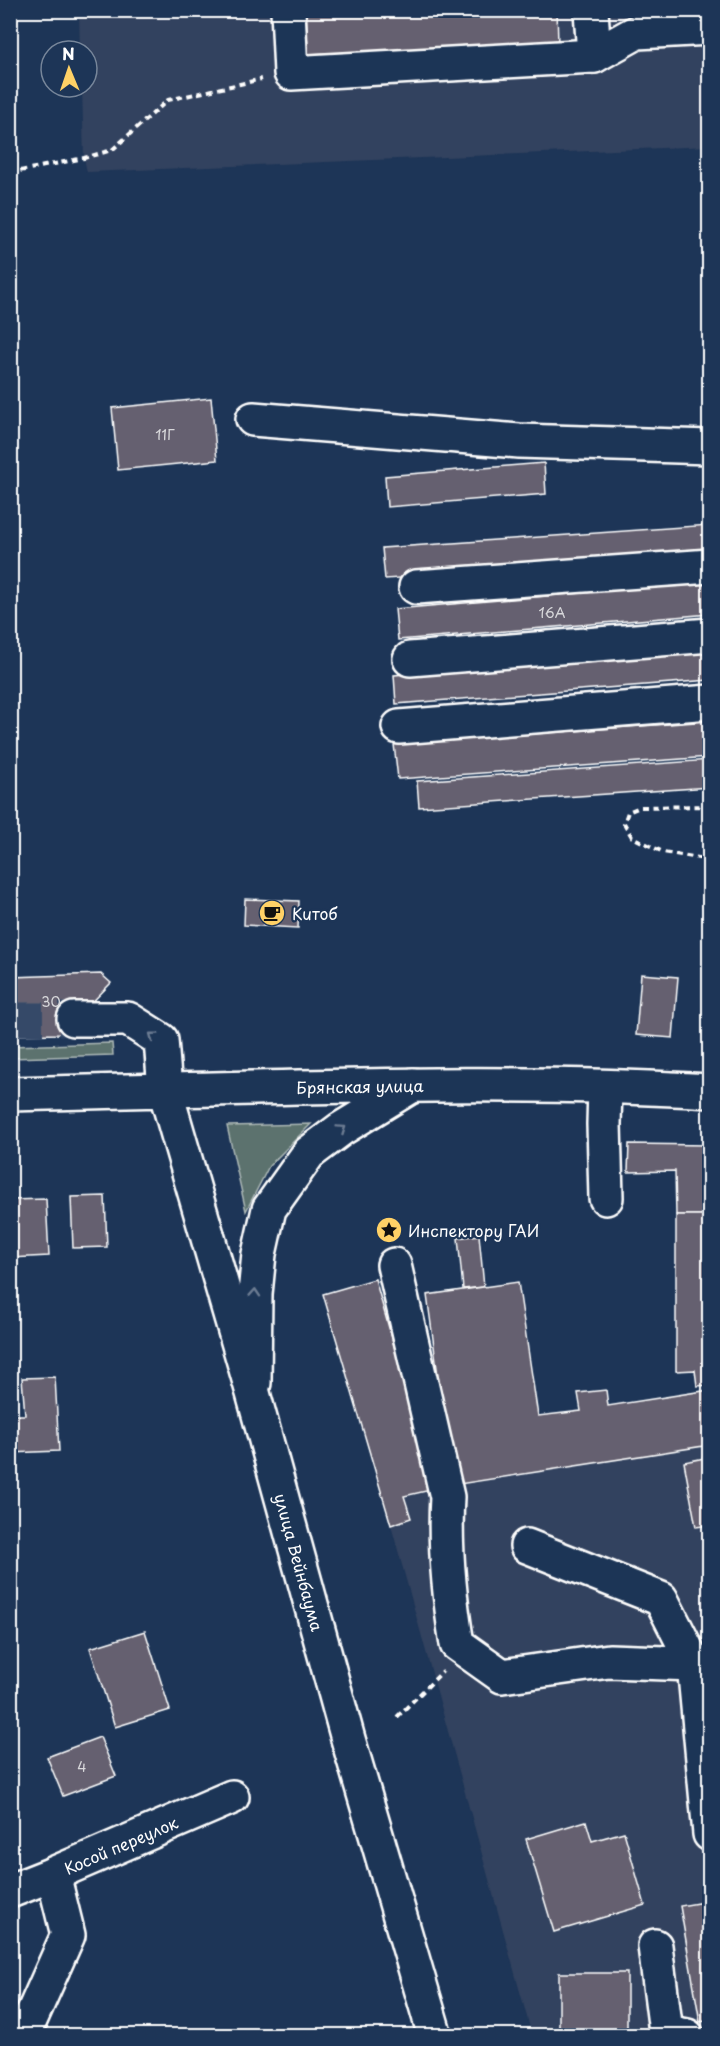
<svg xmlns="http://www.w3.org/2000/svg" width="720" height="2046" font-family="'Playpen Sans',sans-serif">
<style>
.built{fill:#33425e}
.green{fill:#5b726e;stroke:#adb8b6;stroke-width:1.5}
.building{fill:#656170;stroke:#fff;stroke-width:1.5}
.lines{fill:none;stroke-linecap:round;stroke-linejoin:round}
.minor-tunnel{stroke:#344968;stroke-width:33;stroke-dasharray:33 16;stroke-linecap:butt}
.minor-casing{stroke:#fff;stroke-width:38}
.major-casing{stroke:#fff;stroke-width:38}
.highway-casing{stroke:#fff;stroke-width:38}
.path{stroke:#fff;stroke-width:4;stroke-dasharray:6 4.5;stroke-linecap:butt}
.minor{stroke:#1d3557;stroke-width:33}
.major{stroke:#1d3557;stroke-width:33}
.highway{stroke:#1d3557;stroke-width:33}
.oneway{stroke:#6c7c92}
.labels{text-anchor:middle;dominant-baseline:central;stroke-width:4.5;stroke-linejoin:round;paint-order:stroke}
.number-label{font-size:14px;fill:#d8d8db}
.poi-label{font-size:16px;fill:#fff;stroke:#1d3557;text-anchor:start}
.street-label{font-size:16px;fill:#fff;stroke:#1d3557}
</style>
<rect width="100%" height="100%" fill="#1d3557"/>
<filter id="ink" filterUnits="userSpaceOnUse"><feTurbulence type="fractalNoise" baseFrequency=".0167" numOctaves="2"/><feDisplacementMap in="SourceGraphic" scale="12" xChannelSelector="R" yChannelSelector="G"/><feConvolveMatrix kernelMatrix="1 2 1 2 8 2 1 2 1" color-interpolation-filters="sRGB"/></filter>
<g filter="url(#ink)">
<!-- built -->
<g class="built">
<path d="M79 11H709V146L87 172 84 158 82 87H87V51H80Z"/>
<path d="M709 1445V2035H532L391 1525 411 1518 404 1496 454 1485Z"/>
</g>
<!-- green -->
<g class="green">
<path d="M112 1043 113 1055 11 1058V1046Z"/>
<path d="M311 1124 269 1166 246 1211 227 1126Z"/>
</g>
<!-- building -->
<g class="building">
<path d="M306 10H557L558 44 308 54Z"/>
<path d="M211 398 217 460 118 470 112 408Z"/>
<path d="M544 463 546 494 387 507 385 476Z"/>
<path d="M710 525V556L385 579 382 548Z"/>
<path d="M710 582V614L398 640 395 609Z"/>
<path d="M710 650V680L396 704 394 675Z"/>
<path d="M710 721V757L398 779 394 744Z"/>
<path d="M710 760V787L419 807 417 781Z"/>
<path d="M245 899 299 901 298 928 244 925Z"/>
<path d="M101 974 111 983 61 1034 10 1035V977Z"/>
<path d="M641 974 678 977 673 1038 636 1035Z"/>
<path d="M629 1144 708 1145V1215H676L675 1171 628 1172Z"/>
<path d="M105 1196 107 1247 73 1248 71 1197Z"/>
<path d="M46 1199 49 1256 10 1258V1200Z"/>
<path d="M708 1201 710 1385 697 1386 695 1370 676 1371V1215H708Z"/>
<path d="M479 1235 484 1287 463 1289 458 1238Z"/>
<path d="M375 1279 435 1489 404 1496 411 1518 391 1525 323 1294Z"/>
<path d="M518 1282 538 1416 581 1411 578 1393 606 1390 608 1406 710 1390V1445L453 1485 427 1295Z"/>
<path d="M55 1377 59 1451 10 1453V1415H25L22 1378Z"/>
<path d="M710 1457V1525L696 1527 684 1462Z"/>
<path d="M145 1631 170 1710 115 1727 90 1648Z"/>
<path d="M100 1737 116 1776 63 1796 47 1757Z"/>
<path d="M586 1821 592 1841 624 1832 645 1905 554 1932 526 1839Z"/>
<path d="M710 1901V2020L700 2022 680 1906Z"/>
<rect x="559" y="1973" width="68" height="63"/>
</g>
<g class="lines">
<!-- minor-tunnel -->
<path class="minor-tunnel" d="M10 1019H74"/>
<!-- minor casing -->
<g class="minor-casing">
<g id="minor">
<path d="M288 10 291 73 594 56 637 32 710 28"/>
<path d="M591 10 594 56"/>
<path d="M253 419 519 441 710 447"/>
<path d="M416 587 710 566"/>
<path d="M410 659 710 635"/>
<path d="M399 727 710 702"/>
<path d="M74 1019H128L161 1040 165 1090"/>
<path d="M605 1087 604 1124 606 1198"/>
<path d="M394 1265 447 1497C444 1546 449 1595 457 1644L502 1676 609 1661 694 1664"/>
<path d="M527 1546 661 1599 694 1664 710 1834"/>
<path id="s1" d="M10 1891 53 1874 232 1797"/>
<path d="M655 1946 666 2032 687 2036"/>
<path d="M23 2036 68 1935 53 1874"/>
</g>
</g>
<!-- major casing -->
<g class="major-casing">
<g id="major">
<path id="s2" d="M165 1090C347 1086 528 1080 710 1091"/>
<path d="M254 1383 255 1294 259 1254 269 1209 309 1153 341 1129 413 1085"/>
</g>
</g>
<!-- highway casing -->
<g class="highway-casing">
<g id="highway">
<path id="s3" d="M10 1094 165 1090 253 1393 348 1739 435 2036"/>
</g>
</g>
<!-- path -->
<g class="path">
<path d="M10 173 84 158 112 150 168 100 262 79"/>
<path d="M710 806 640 807 628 812 624 823 632 837 663 852 710 860"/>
<path d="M397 1717 443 1671"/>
</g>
<!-- minor -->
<use href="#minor" class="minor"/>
<!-- major -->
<use href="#major" class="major"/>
<!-- highway -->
<use href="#highway" class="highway"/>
</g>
<!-- one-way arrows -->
<defs><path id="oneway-chevron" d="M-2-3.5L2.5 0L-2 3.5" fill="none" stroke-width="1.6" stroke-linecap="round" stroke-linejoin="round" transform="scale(1.5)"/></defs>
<g class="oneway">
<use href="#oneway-chevron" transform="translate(153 1036) rotate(-143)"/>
<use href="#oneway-chevron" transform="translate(342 1129) rotate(-34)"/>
<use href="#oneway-chevron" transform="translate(255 1293) rotate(-86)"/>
</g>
</g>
<!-- icons -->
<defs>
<g id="cafe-disc" transform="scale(1.35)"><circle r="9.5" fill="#ffd166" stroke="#1d3557"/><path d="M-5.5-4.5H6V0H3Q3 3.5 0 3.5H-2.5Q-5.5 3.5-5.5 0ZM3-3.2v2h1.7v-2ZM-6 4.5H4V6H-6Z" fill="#111"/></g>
<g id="sight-disc" transform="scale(1.35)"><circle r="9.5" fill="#ffd166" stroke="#1d3557"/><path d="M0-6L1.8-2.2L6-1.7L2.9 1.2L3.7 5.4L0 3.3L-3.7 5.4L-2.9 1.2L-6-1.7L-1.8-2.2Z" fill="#111"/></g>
</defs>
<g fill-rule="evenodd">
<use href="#cafe-disc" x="272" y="913"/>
<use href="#sight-disc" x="389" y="1230"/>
</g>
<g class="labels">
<!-- number labels -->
<g class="number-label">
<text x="165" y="434">11Г</text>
<text x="552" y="612">16А</text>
<text x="51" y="1001">30</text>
<text x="82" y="1766">4</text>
</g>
<!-- poi labels -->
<g class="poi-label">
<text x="292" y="913">Китоб</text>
<text x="408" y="1230">Инспектору ГАИ</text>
</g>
<!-- street labels -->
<g class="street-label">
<text stroke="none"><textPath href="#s2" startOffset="195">Брянская улица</textPath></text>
<text stroke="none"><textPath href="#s3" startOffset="646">улица Вейнбаума</textPath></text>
<text stroke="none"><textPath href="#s1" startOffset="120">Косой переулок</textPath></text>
</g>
</g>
<!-- margin -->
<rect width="720" height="2046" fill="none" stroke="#1d3557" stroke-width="36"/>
<rect x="18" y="18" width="684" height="2010" fill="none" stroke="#fff" stroke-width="2" filter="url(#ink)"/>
<!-- north arrow -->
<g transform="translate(69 69) rotate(358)"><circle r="28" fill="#1d3557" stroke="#77869a" stroke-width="1.5"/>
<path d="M0-4.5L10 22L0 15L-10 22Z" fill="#ffd166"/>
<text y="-9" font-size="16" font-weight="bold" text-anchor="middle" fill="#ffffff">N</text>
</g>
</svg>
